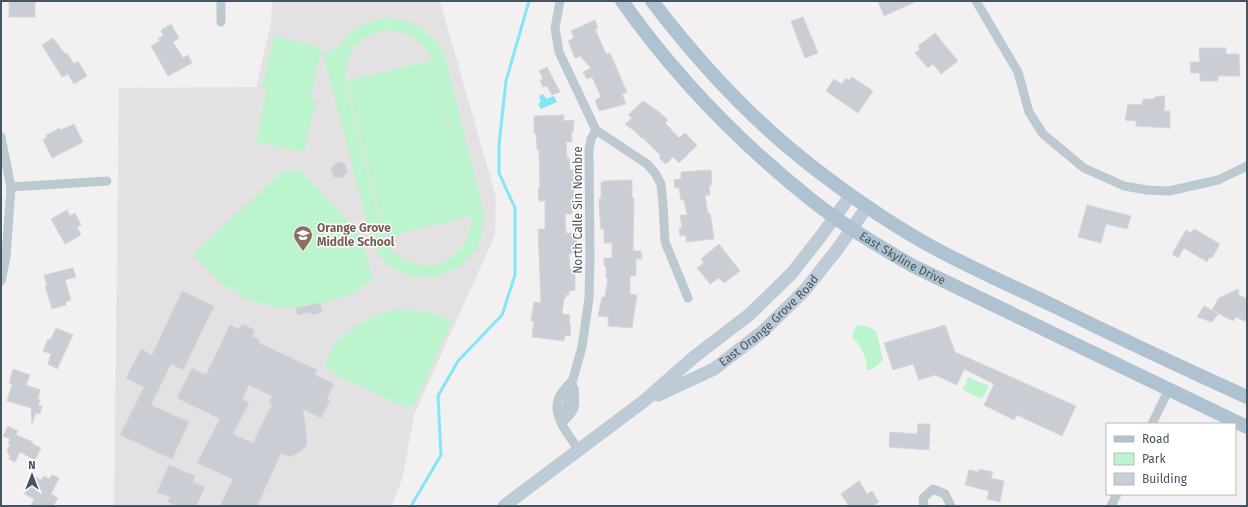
<svg xmlns="http://www.w3.org/2000/svg" width="1248" height="507" font-family="'Fira Sans',sans-serif">
<style>
.education{fill:#e4e1e3}
.green{fill:#bcf4ce;fill-rule:evenodd}
.water{fill:#84e5f5}
.lines{fill:none;stroke-linecap:round;stroke-linejoin:round}
.stream{stroke:#84e5f5;stroke-width:3}
.building{fill:#caced4;stroke:#d4d7dd;fill-rule:evenodd}
.minor{stroke:#bdc9d1;stroke-width:9}
.secondary{stroke:#bdcbd6;stroke-width:13}
.primary{stroke:#aec2d2;stroke-width:14}
.labels{text-anchor:middle;dominant-baseline:central;stroke-width:3;stroke-linejoin:round;paint-order:stroke}
.street-label{font-size:12px;fill:#465660;stroke:#fff}
.education-label{font-size:12px;font-weight:bold;fill:#785e54;stroke:#fff;text-anchor:start}
</style>
<rect width="100%" height="100%" fill="#f3f0f1"/>
<!-- education -->
<path class="education" d="M272 1H440L496 197 495 235 414 415 403 476 392 506H114L119 88 256 87 271 24Z"/>
<!-- green -->
<g class="green">
<path d="M386 18 405 20 422 28 436 41 445 57 483 210C483 223 483 234 478 246 476 250 473 253 470 256 448 284 401 285 379 255 376 250 373 244 371 238L323 52 336 49 337 51C348 29 363 23 386 18ZM386 30C410 32 421 38 433 60L471 215 432 60 346 81 385 237 472 216C471 249 444 274 411 262 401 259 393 252 387 244 385 240 383 236 382 232L345 83C345 52 356 38 386 30Z"/>
<path d="M274 36 322 47 310 99 316 100 304 152 256 142 267 90 262 89Z"/>
<path d="M283 171H302L360 235 373 279 352 294 313 307 279 308 248 300 220 282 193 254Z"/>
<path d="M396 309 423 311 452 320 415 404 405 407 338 376 325 365C329 358 331 348 336 342 353 325 374 315 396 309Z"/>
<path d="M857 325 866 326 876 331 883 359C879 365 874 369 867 370 867 358 861 345 852 337L854 330Z"/>
<path d="M968 377 989 386 982 399 963 390Z"/>
</g>
<!-- water -->
<path class="water" d="M543 94 546 99 554 96 557 102 541 109 538 104 541 102 539 96Z"/>
<g class="lines">
<!-- stream -->
<path class="stream" d="M411 506 441 455 438 396 458 361 502 315 515 275V208L499 173V145L506 81 529 1"/>
</g>
<!-- building -->
<g class="building">
<rect x="9" y="1" width="26" height="16"/>
<path d="M878 1H917L884 16Z"/>
<path d="M803 17 818 53 805 58 791 21Z"/>
<path d="M595 20 598 28 595 29 606 54 610 53 627 92 622 94 626 104 599 111 595 100 601 97 592 77 587 79 583 72 591 68 580 56 575 58 568 41 574 38 571 31Z"/>
<path d="M171 24 179 38 173 42 183 58 188 55 192 63 168 76 151 46 160 41 158 38 163 36 161 30Z"/>
<path d="M935 33 958 61 941 74 933 64 928 68 915 53 920 49 918 46Z"/>
<path d="M53 38 65 54 67 53 74 64 78 61 87 76 74 84 68 74 62 77 42 45Z"/>
<path d="M1199 48H1226V54H1239L1240 76H1218V81H1200V73H1191L1190 62H1200Z"/>
<path d="M547 67 560 92 552 95 547 86 543 87 540 80 543 78 539 71Z"/>
<path d="M852 77 873 91 858 113 826 91 834 79 842 84 846 78 849 81Z"/>
<path d="M1157 96H1165L1164 111H1170V128L1136 126V121L1125 120 1128 104 1142 105 1143 99H1153Z"/>
<path d="M643 101 658 111 668 120 665 123 679 138 685 133 697 145 679 163 673 157 666 164 659 158 661 156 642 137 641 138 636 132 625 124 632 118 628 115Z"/>
<path d="M564 115 563 121 574 120 573 132H571L572 142H566L567 158H569L570 170H573L574 200H572V214H565L566 233H576L577 243H575V253L569 254 570 269H575V290L569 291V295H566V298H564L562 314 570 315 569 325H571L570 336 565 335 564 341 532 337 534 321H531L534 302 541 303 538 229H545V201H539L538 188H540L539 150H537L536 134 534 133V116Z"/>
<path d="M74 124 83 142 52 158 43 140 47 137 46 135 60 128 61 130Z"/>
<path d="M338 162 345 164 347 172 342 178 334 177 331 168Z"/>
<path d="M711 170 712 185H709L710 195H705L708 214 710 213 712 225 714 239 686 242V235L680 236 679 228H682L680 215H687L684 200H681L679 188H675L674 180 681 179V172Z"/>
<path d="M632 180V198H634L633 251H641L642 259H636V276H630V294L637 295 632 328 608 326V317L598 316 602 297H605L608 278H606V266H604V258H612V243H604V229H601L599 207V198H601V182H604L603 181Z"/>
<path d="M1087 205 1131 216 1127 229 1106 224 1101 243 1078 237Z"/>
<path d="M67 210 70 216 75 213 81 225 77 227 81 235 65 244 51 219Z"/>
<path d="M1194 229 1220 244 1212 258 1210 257 1207 262 1184 248 1178 258 1172 254 1186 230 1191 233Z"/>
<path d="M719 244 740 271 724 283 719 278 710 284 697 268 704 263 701 259Z"/>
<path d="M73 268 76 277 65 280 71 300 66 302V305L52 309 45 286 47 285 44 275Z"/>
<path d="M1238 289 1239 295 1247 299V322L1236 317 1233 321 1212 310 1219 298Z"/>
<path d="M182 291 214 306 183 370 171 364 151 405 189 422 172 459 120 435 144 387 126 378 141 349 152 355Z"/>
<path d="M320 303 322 312 312 315 311 312 298 315 296 308Z"/>
<path d="M1204 306 1218 314 1212 322 1197 317Z"/>
<path d="M242 324 255 330 252 336 260 340 259 343 317 370 315 375 334 384 327 399 330 401 321 418 303 409 307 438 306 446 302 450 290 457 281 453 257 506H220L233 479 197 463 220 419 177 398 192 368 206 375 230 325 239 329ZM249 385 272 396 269 403 272 404 253 443 233 434 249 403 242 399Z"/>
<path d="M945 325 955 352 1076 406 1062 436 1017 415 1014 420 984 405 994 384 964 369 957 385 935 375 919 380 913 364 893 370 884 343Z"/>
<path d="M56 328 73 335 57 369 48 364 51 354 43 351 48 339 50 340Z"/>
<path d="M13 369 30 375 26 385 40 390 38 399 40 400 38 405 42 406 40 414 36 413 32 424 31 408 7 401 12 384 9 383Z"/>
<path d="M918 424H930L929 450 889 447 890 432 917 434Z"/>
<path d="M8 426 18 431 16 435 33 442 31 443 41 448 35 460 20 452 15 462 9 459 10 456 7 451 10 444 8 443 10 439 3 436Z"/>
<path d="M169 465 195 476 193 482 205 487 196 506H178L168 502 170 497 157 492Z"/>
<path d="M979 469 993 472 991 478 1004 481 1000 502 987 499 989 491 965 485 969 470 979 472Z"/>
<path d="M52 475 59 478 51 494 58 498 53 506H31L34 499 23 493 30 480 33 482 36 477 41 480 44 476 49 479Z"/>
<path d="M859 481 867 494 872 491 879 502 872 506H849L841 494Z"/>
</g>
<g class="lines">
<!-- minor -->
<g class="minor">
<path d="M221 1V22"/>
<path d="M560 1 555 28 559 52 596 130 591 139 589 150 590 257 589 298 582 347 573 379 562 423"/>
<path d="M976 1 1018 72 1029 112 1043 134 1084 168 1124 186 1147 190 1169 191 1218 180 1247 166"/>
<path d="M596 130 647 164 655 173 661 184 663 204 665 242 688 298"/>
<path d="M1 137 11 187 6 257 1 281"/>
<path d="M11 187 107 181"/>
<path d="M571 382C566 387 560 393 558 400 552 416 570 437 579 450"/>
<path d="M562 423C576 410 576 407 574 388"/>
<path d="M1152 424 1169 389"/>
<path d="M924 506 923 498 933 489 945 494 951 506"/>
<path d="M1111 506 1117 494"/>
</g>
<!-- secondary -->
<g class="secondary">
<path id="s1" d="M658 395 714 369 762 332 805 290 836 251 867 207"/>
<path d="M504 506 644 401 694 357 750 314 792 273 821 236 851 195"/>
</g>
<!-- primary -->
<g class="primary">
<path id="s2" d="M622 1C674 75 738 141 809 198 841 224 877 245 913 266L1247 427"/>
<path d="M652 1C697 60 747 115 805 161 843 191 883 219 925 243 968 267 1012 286 1056 307 1119 338 1183 368 1247 397"/>
</g>
</g>
<!-- icons -->
<defs>
<g id="school-pin" transform="scale(1)"><path d="M0 17L-7.5 6A9.5 9.5 0 1 1 7.5 6Z" fill="#8d6e63" stroke="#fff"/><path d="M0-5L7-2L0 1L-7-2ZM-4 1L0 2.5L4 1V4Q0 6-4 4Z" fill="#fff"/></g>
</defs>
<g fill-rule="evenodd">
<use href="#school-pin" x="303" y="235"/>
</g>
<g class="labels">
<!-- street labels -->
<g class="street-label">
<text transform="translate(578 210) rotate(-90)">North Calle Sin Nombre</text>
<text stroke="none"><textPath href="#s2" startOffset="384">East Skyline Drive</textPath></text>
<text stroke="none"><textPath href="#s1" startOffset="135">East Orange Grove Road</textPath></text>
</g>
<!-- education labels -->
<g class="education-label">
<text x="317" y="228">Orange Grove<tspan x="317" dy="14">Middle School</tspan></text>
</g>
</g>
<!-- border -->
<rect width="1248" height="507" fill="none" stroke="#465660" stroke-width="4"/>
<!-- legend -->
<rect x="1106" y="423" width="130" height="72" fill="#ffffff" stroke="#b5bbbf"/>
<rect x="1114" y="436" width="20" height="6" fill="#aec2d2" stroke="#b5bbbf"/>
<text x="1142" y="443" font-size="12" fill="#465660">Road</text>
<rect x="1114" y="453" width="20" height="12" fill="#bcf4ce" stroke="#b5bbbf"/>
<text x="1142" y="463" font-size="12" fill="#465660">Park</text>
<rect x="1114" y="473" width="20" height="12" fill="#caced4" stroke="#b5bbbf"/>
<text x="1142" y="483" font-size="12" fill="#465660">Building</text>
<!-- north arrow -->
<g transform="translate(32 475)" stroke="#ffffff" stroke-width="3" paint-order="stroke">
<path d="M0-3L7 15L0 10L-7 15Z" fill="#465660"/>
<text y="-6" font-size="11" font-weight="bold" text-anchor="middle" fill="#465660">N</text>
</g>
</svg>
